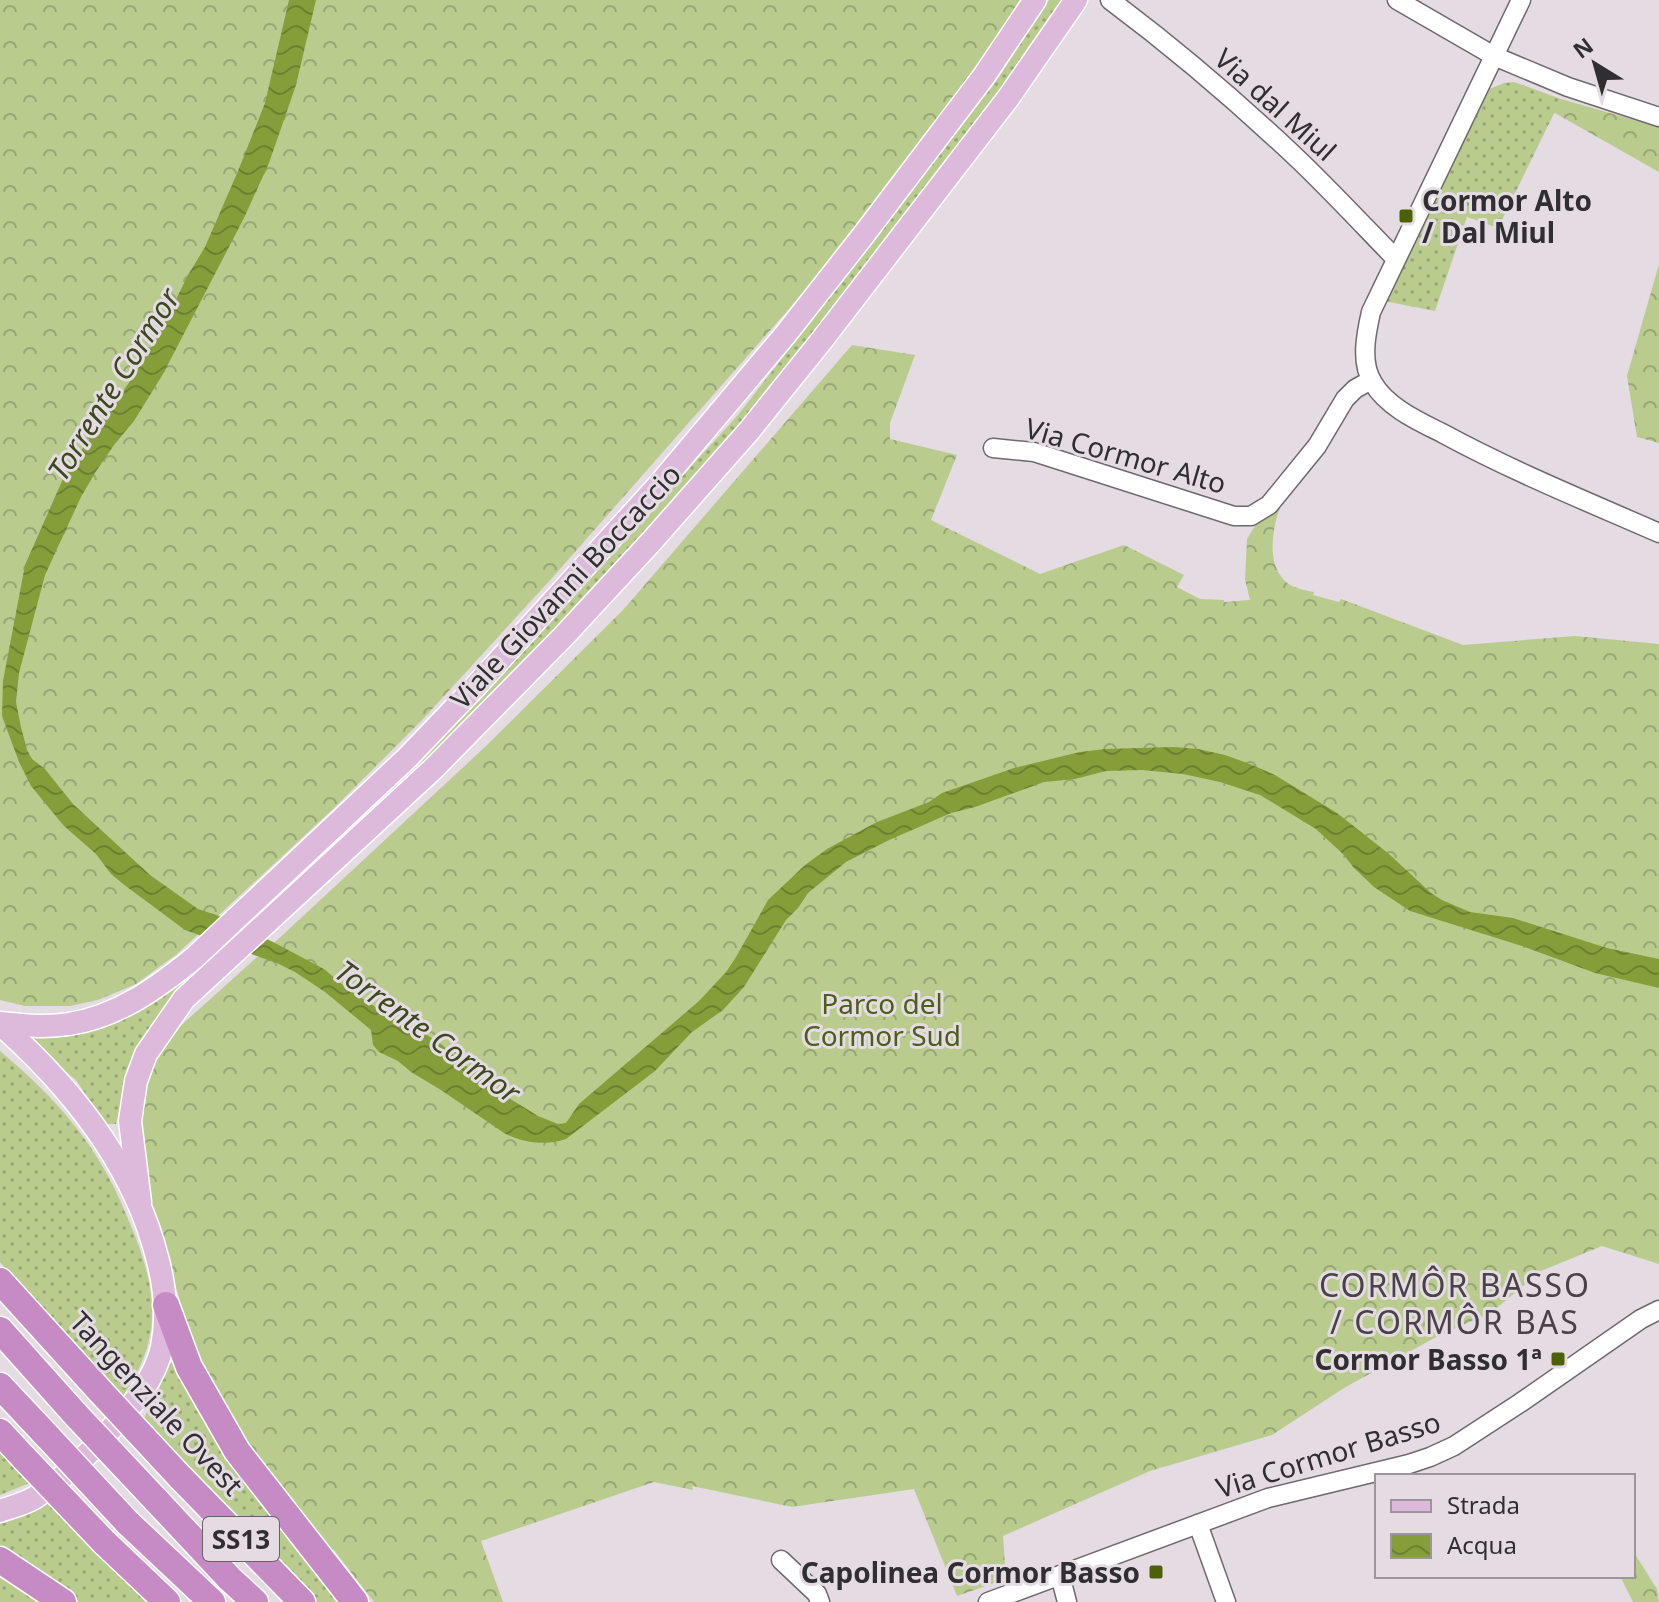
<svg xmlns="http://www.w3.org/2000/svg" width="1659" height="1602" font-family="'Noto Sans',sans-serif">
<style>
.grass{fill:url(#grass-dots)}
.forest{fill:url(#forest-crowns)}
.water{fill:url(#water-waves)}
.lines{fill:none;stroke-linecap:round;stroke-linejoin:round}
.minor-casing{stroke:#70686f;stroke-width:21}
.major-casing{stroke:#fff;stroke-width:25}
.highway-casing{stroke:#fff;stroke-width:29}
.minor{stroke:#fff;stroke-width:18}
.major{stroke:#ddb9dc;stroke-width:22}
.highway{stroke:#c68bc4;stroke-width:26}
.highway-bridge-casing{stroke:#fff;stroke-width:29;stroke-linecap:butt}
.highway-bridge{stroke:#c68bc4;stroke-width:26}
.poi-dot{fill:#4d6006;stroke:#e4dbe3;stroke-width:3}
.labels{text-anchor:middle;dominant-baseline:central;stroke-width:6;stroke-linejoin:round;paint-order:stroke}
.shield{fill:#e4dbe3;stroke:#676266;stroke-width:2}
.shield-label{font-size:26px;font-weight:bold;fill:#312e31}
.street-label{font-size:28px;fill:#312e31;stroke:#e4dbe3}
.poi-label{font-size:28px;font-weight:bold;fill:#312e31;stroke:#e4dbe3;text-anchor:end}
.park-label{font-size:28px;fill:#4c5e18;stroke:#e4dbe3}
.water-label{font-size:30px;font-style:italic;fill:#3d481f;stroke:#e4dbe3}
.quarter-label{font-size:32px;letter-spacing:2px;fill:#494248;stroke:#e4dbe3}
</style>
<defs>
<pattern id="grass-dots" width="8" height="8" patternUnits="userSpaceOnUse" patternTransform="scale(2)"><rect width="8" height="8" fill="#b9cc8e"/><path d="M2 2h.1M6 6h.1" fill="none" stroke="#97a675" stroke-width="1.8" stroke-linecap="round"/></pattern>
<pattern id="forest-crowns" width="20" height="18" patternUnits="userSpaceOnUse" patternTransform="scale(2)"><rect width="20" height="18" fill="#b9cc8e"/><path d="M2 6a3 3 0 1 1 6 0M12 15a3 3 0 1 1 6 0" fill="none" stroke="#97a675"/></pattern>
<pattern id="water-waves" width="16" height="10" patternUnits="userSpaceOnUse" patternTransform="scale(2)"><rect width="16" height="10" fill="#849e3a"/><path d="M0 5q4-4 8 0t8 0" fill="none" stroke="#6d8131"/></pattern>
</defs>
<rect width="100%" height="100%" fill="#e4dbe3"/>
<!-- grass -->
<g class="grass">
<path d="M1049 0H1062L1003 87 745 421 488 701 415 769 738 415 995 83Z"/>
<path d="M1514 82 1561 99 1498 228 1467 217 1435 311 1384 301 1487 90 1504 83Z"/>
<path d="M207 963 157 1017 133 1054 116 1124H106L76 1080 34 1046 32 1036C45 1036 58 1038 70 1036 124 1028 166 994 207 963Z"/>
<path d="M0 1051C42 1086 82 1127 108 1176 117 1192 124 1210 131 1226 143 1255 153 1285 152 1316 152 1344 139 1373 123 1396L0 1262Z"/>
<path d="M168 1362 181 1364 195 1408 226 1454 345 1602H317L276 1564 142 1422 158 1391Z"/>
<path d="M0 1447 32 1482 0 1495Z"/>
<path d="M51 1499 156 1602H79L0 1550V1524L27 1515Z"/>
<path d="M0 1569 49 1602H0Z"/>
</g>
<!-- forest -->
<g class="forest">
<path d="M0 0H1020L991 45 934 124 802 294 552 578 423 719 333 809 177 954 136 984 98 1000 70 1006H25L0 1000Z"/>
<path d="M1561 99 1659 127V172L1553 112Z"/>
<path d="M1659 264V443L1637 437 1627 376Z"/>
<path d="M852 345 915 355 890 423V439L957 455 931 520 1040 574 1124 545 1184 575 1177 587 1200 599 1224 600V602L1250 600 1245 580 1247 539 1260 518 1280 497C1281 506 1280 509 1277 516 1272 536 1268 563 1284 580 1291 588 1304 590 1314 592L1313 595 1339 602 1341 599 1463 645 1575 636 1659 644V1264L1602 1246 1541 1271 1492 1312 1438 1336 1344 1388 1272 1435 1150 1471 1003 1536 1006 1579 957 1596 914 1489 792 1507 692 1486 693 1490 654 1482 481 1541 503 1602H374L334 1550 328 1554 245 1446 199 1365 144 1179 140 1141 141 1106 147 1081 158 1053 177 1029 257 957H259L486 746 623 610Z"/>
<path d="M1633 1551 1657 1589 1659 1602H1633L1620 1576H1633Z"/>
</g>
<!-- water -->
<path class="water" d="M289 0H316L296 85 269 163 244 218 163 374 134 421 114 445 95 473 81 497 45 575 19 673 16 702 21 727 27 750 32 759 45 769 73 804 150 875 198 909 219 916 273 942 324 969 349 990 374 1006 396 1020 416 1028 441 1044 488 1085 538 1116 558 1124 566 1123 579 1104 699 1001 726 972 736 957 768 900 805 865 827 849 877 822 929 802 942 793 1014 768 1080 752 1105 749 1174 747 1198 749 1225 755 1250 764 1275 775 1337 813 1389 854 1431 893 1442 900 1470 912 1513 918 1607 948 1659 959V988L1595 973 1522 946 1410 911 1374 887 1354 868 1343 854 1316 829 1260 795 1220 782 1183 774 1142 770 1106 771 1075 779 1044 782 975 807 951 813 887 841 846 862 808 893 798 908 786 920 744 987 723 1010 692 1032 655 1071 566 1139C546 1146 523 1143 504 1133L441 1090 411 1072 398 1061 379 1052 373 1045 371 1030 325 992 295 972 279 964 185 930 123 884 111 874 96 854 64 826 31 786 19 762 2 716 3 681 25 565 66 472 128 384 156 340 188 275 205 247 238 171 265 103Z"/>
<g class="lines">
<!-- minor casing -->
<g class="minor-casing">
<g id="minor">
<path d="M1110 0C1177 50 1241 105 1301 162 1333 193 1364 226 1395 258"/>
<path d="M1397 0 1494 56 1568 87 1659 117"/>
<path d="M1521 0 1371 312C1366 334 1360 363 1373 383 1387 407 1418 421 1442 433 1512 471 1586 501 1659 533"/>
<path d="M993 448 1034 452 1234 516H1251L1269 505 1317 446 1345 399 1355 389 1371 380"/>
<path d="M1198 1524 1226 1602"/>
<path d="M781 1560 817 1594 820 1602"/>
<path d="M1060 1575 1067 1602"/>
<path d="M988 1602 1268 1498 1409 1464 1430 1457 1454 1446 1520 1403 1641 1319 1659 1310"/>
</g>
</g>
<!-- major casing -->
<g class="major-casing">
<g id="major">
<path d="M0 1023C22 1025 46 1028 69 1024 117 1017 157 988 194 958L407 758 475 687 657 487 785 335 862 237 984 76 1035 0"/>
<path d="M0 1024C71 1087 133 1163 157 1257 165 1286 168 1317 162 1347 155 1379 132 1406 111 1429 89 1454 62 1480 34 1498 24 1504 11 1507 0 1511"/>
<path d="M140 1202 130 1121 136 1081 146 1054 184 999 432 770 563 637 651 542 749 431 822 340 1009 97 1076 0"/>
</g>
</g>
<!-- highway casing -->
<g class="highway-casing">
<g id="highway">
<path d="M0 1281 101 1392"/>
<path d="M166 1305 189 1367 237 1451 355 1602"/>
<path d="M0 1330 76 1415"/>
<path d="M0 1386 49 1438"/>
<path d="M0 1432 25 1459"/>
<path d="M180 1477 302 1602"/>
<path d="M155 1499 230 1579 255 1602"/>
<path d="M128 1523 212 1602"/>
<path d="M104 1542 167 1602"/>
<path d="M0 1560 63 1602"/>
</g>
</g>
<!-- minor -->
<use href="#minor" class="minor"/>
<!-- major -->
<use href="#major" class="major"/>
<!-- highway -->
<use href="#highway" class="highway"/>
<!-- highway-bridge casing -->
<g class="highway-bridge-casing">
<g id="highway-bridge">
<path d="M101 1392 180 1477"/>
<path d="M76 1415 155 1499"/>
<path d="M49 1438 128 1523"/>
<path d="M25 1459 104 1542"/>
</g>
</g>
<!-- highway-bridge -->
<use href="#highway-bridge" class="highway-bridge"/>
</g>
<!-- markers -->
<g class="poi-dot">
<rect x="1398" y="208" width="16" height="16" rx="4"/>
<rect x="1550" y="1351" width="16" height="16" rx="4"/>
<rect x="1148" y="1564" width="16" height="16" rx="4"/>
</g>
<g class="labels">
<!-- shield labels -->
<rect class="shield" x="203" y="1517" width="76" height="44" rx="6"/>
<g class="shield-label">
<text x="241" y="1539">SS13</text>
</g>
<!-- street labels -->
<g class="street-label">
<text transform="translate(1276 104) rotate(42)">Via dal Miul</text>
<text transform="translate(1126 455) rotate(16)">Via Cormor Alto</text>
<text transform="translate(565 586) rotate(-47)">Viale Giovanni Boccaccio</text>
<text transform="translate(157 1403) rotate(47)">Tangenziale Ovest</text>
<text transform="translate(1328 1454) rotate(-17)">Via Cormor Basso</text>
</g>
<!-- poi labels -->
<g class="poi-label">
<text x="1422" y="200" text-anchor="start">Cormor Alto<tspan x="1422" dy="32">/ Dal Miul</tspan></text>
<text x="1542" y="1359">Cormor Basso 1ª</text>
<text x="1140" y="1572">Capolinea Cormor Basso</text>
</g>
<!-- park labels -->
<g class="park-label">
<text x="882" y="1003">Parco del<tspan x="882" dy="32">Cormor Sud</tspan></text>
</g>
<!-- water labels -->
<g class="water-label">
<text transform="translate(113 384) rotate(-58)">Torrente Cormor</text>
<text transform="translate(428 1031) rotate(36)">Torrente Cormor</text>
</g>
<!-- quarter labels -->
<g class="quarter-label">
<text x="1455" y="1284">CORMÔR BASSO<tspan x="1455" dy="37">/ CORMÔR BAS</tspan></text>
</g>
</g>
<!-- legend -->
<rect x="1375" y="1474" width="260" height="104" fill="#e4dbe3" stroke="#9c969c" stroke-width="2"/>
<rect x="1391" y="1500" width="40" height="12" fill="#ddb9dc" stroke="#9c969c" stroke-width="2"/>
<text x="1447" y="1514" font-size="24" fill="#312e31">Strada</text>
<rect x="1391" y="1534" width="40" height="24" fill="url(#water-waves)" stroke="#9c969c" stroke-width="2"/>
<text x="1447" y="1554" font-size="24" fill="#312e31">Acqua</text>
<!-- north arrow -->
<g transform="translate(1595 64) rotate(323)" stroke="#e4dbe3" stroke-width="6" paint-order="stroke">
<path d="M0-6L14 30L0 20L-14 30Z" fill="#312e31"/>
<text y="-12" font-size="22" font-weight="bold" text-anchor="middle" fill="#312e31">N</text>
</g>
</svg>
